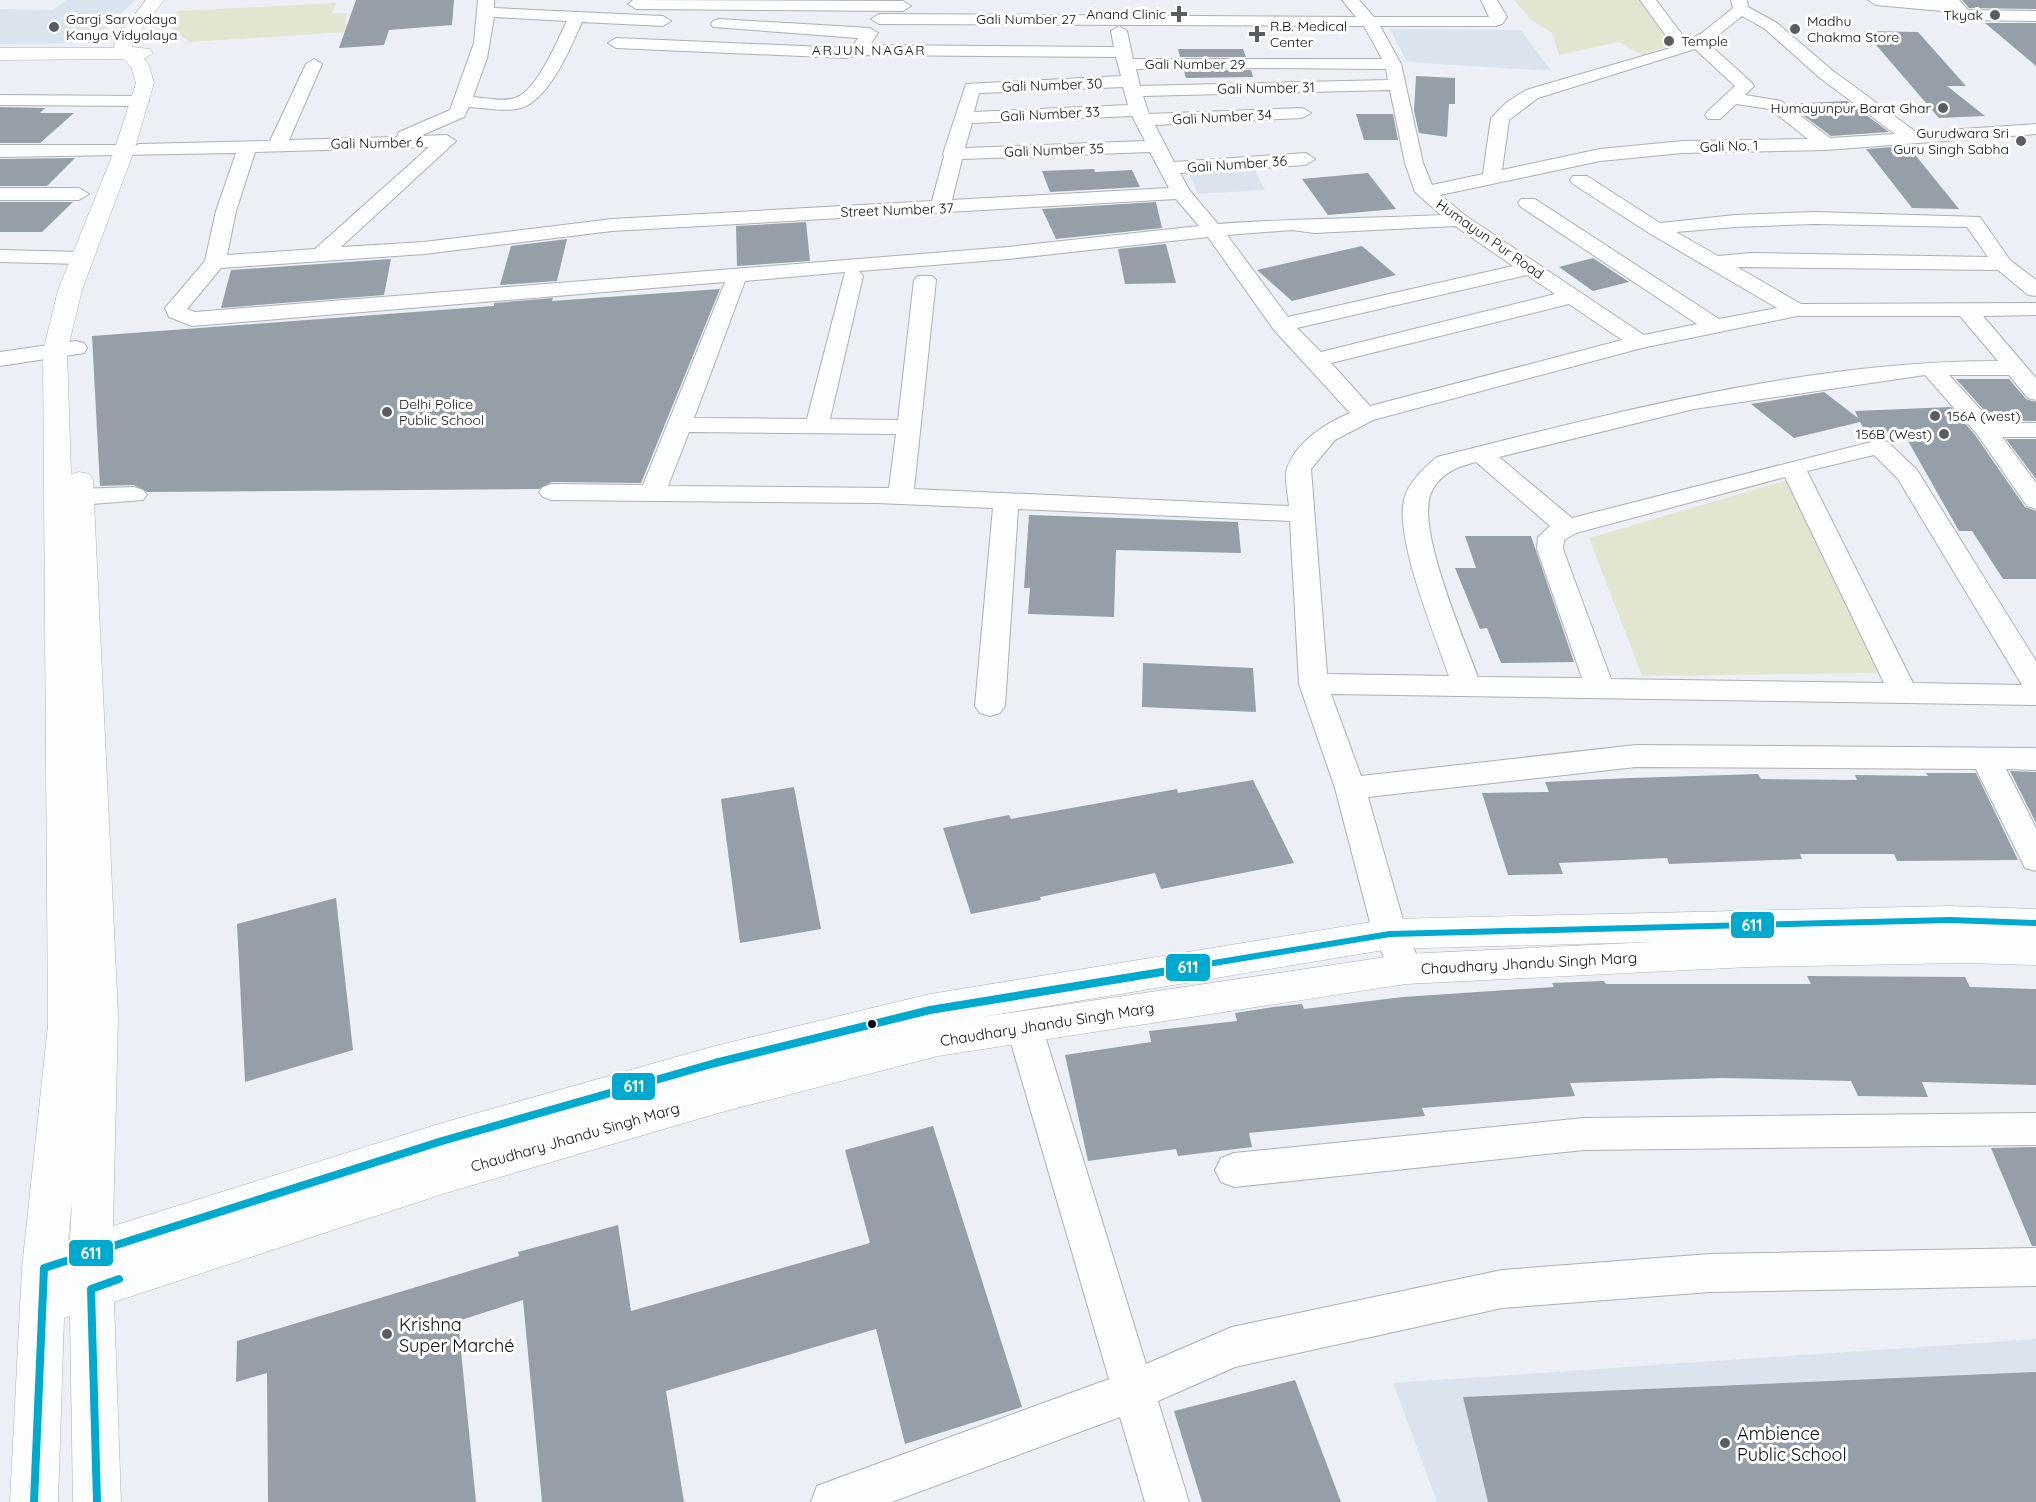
<svg xmlns="http://www.w3.org/2000/svg" width="2036" height="1502" font-family="Quicksand,sans-serif">
<style>
.built{fill:#dbe3ee}
.green{fill:#e2e6d0}
.building{fill:#969ea7}
.lines{fill:none;stroke-linecap:round;stroke-linejoin:round}
.street-casing{stroke:#acafb3;stroke-width:2}
.secondary-casing{stroke:#acafb3;stroke-width:1}
.street{fill:#fcfdfe;fill-rule:evenodd}
.secondary{fill:#fcfdfe;fill-rule:evenodd}
.bus-1-far1-casing{stroke:#fff;stroke-width:10}
.bus-1-casing{stroke:#fff;stroke-width:12}
.bus-1-far1{stroke:#00a9ce;stroke-width:6}
.bus-1{stroke:#00a9ce;stroke-width:8}
.poi-dot{fill:#595c60;stroke:#fff;stroke-width:2}
.bus-dot{fill:#0a0c0f;stroke:#fff;stroke-width:2}
.labels{text-anchor:middle;dominant-baseline:central;stroke-width:6;stroke-linejoin:round;paint-order:stroke}
.far-poi-label{font-size:14px;fill:#0a0c0f;stroke:#fff;text-anchor:start}
.far-street-label{font-size:14px;fill:#0a0c0f;stroke:#fff}
.far-neighbourhood-label{font-size:14px;letter-spacing:1.5px;fill:#0a0c0f;stroke:#fff}
.street-label{font-size:15px;fill:#0a0c0f;stroke:#fff}
.near-poi-label{font-size:18px;fill:#0a0c0f;stroke:#fff;text-anchor:start}
.line-badge{stroke:#fff;stroke-width:2}
.badge-label{font-size:16px;text-anchor:middle;font-weight:bold;fill:#fff}
</style>
<rect width="100%" height="100%" fill="#ecf0f6"/>
<!-- built -->
<g class="built">
<path d="M66 0H135L90 43 0 44V9L53 10Z"/>
<path d="M1390 29 1521 30 1551 71 1407 62Z"/>
<path d="M1253 167 1265 190 1198 194 1187 170Z"/>
<path d="M2036 1339V1502H1437L1393 1383Z"/>
</g>
<!-- green -->
<g class="green">
<path d="M1514 0H1643L1674 44 1642 55 1619 42 1559 55 1552 33 1531 20Z"/>
<path d="M336 3 332 13H347L345 24 362 23 410 28 190 42 176 33 170 25 178 11Z"/>
<path d="M1794 478 1878 673 1642 676 1589 538Z"/>
</g>
<!-- building -->
<g class="building">
<path d="M356 0H454L452 25 389 30 384 45 339 48Z"/>
<path d="M1962 0H2036V9L1969 8Z"/>
<path d="M1985 23H2036V66Z"/>
<path d="M1864 31 1918 32 1966 86H1947L1985 116 1939 118Z"/>
<path d="M1178 49H1243L1246 57H1180Z"/>
<path d="M1251 70 1253 77 1186 78 1184 71Z"/>
<path d="M1416 76 1455 78V104H1449L1447 137 1419 133 1414 111Z"/>
<path d="M1847 101 1889 132 1831 136 1788 104Z"/>
<path d="M0 107 45 108 40 113H74L40 143H0Z"/>
<path d="M1356 114H1393L1398 140H1364Z"/>
<path d="M1908 146 1959 209 1912 208 1866 149Z"/>
<path d="M75 158 47 186H0V159Z"/>
<path d="M1094 169 1095 172 1132 170 1140 187 1050 192 1042 171Z"/>
<path d="M1368 173 1396 209 1328 215 1302 179Z"/>
<path d="M0 202H73L42 232H0Z"/>
<path d="M1156 202 1162 228 1056 239 1042 209Z"/>
<path d="M806 222 810 261 737 266 736 226Z"/>
<path d="M567 239 557 281 500 285 511 246Z"/>
<path d="M1166 244 1176 283 1125 284 1118 249Z"/>
<path d="M1362 246 1396 275 1292 301 1257 270Z"/>
<path d="M1593 258 1629 282 1593 291 1559 267Z"/>
<path d="M391 259 384 295 221 308 231 270Z"/>
<path d="M720 289 641 483 552 482 539 489 147 492 134 485 100 486 92 336 494 306V303L553 298 552 301Z"/>
<path d="M1956 379H2009L2026 399 2036 402V421L1993 420Z"/>
<path d="M1824 392 1858 418 1855 411 1951 407 1975 435 2025 507 2036 511V579H2003L1972 531H1959L1908 441 1879 438 1870 440 1860 422 1794 438 1751 404Z"/>
<path d="M2006 439H2036V479Z"/>
<path d="M1029 515 1238 522 1241 553 1116 550 1114 617 1028 614 1030 588H1024Z"/>
<path d="M1465 536H1531L1574 662 1501 663 1487 628 1480 629 1455 568H1476Z"/>
<path d="M1143 663 1253 668 1256 712 1142 707Z"/>
<path d="M2010 771 2036 772V823Z"/>
<path d="M1926 773H1976L2018 860 1897 861 1894 854H1800L1802 859 1669 864 1667 858 1559 863 1563 874 1508 875 1482 793 1549 792 1545 782 1631 778 1758 774 1761 779 1857 780 1855 775 1928 776Z"/>
<path d="M1253 780 1294 863 1161 889 1155 873 1040 897 1041 900 971 914 943 828 1009 815 1011 819 1177 789 1178 793Z"/>
<path d="M794 787 821 929 740 943 721 799Z"/>
<path d="M336 898 353 1050 245 1082 237 924Z"/>
<path d="M1807 976 1965 977 1970 987 2036 989V1085L1922 1082 1928 1097 1858 1096 1851 1081 1722 1078 1570 1083 1575 1096 1422 1108 1425 1116 1249 1133 1252 1147 1178 1156 1176 1149 1088 1161 1065 1055 1151 1042 1149 1031 1237 1021 1235 1013 1273 1007 1302 1004 1304 1009 1403 997 1554 987 1552 983 1604 981 1606 984H1811Z"/>
<path d="M933 1126 1022 1407 905 1444 876 1329 666 1391 684 1502H542L523 1300 458 1321 476 1502H268L267 1373 236 1382 237 1341 519 1256 518 1252 618 1225 631 1311 870 1243 845 1150Z"/>
<path d="M2036 1147V1246H2032L1991 1148Z"/>
<path d="M2036 1372V1502H1488L1463 1397Z"/>
<path d="M1295 1380 1341 1502H1202L1174 1411Z"/>
</g>
<g class="lines">
<!-- street casing -->
<g class="street-casing">
<g id="street">
<path d="M478 0H494V8L663 16 671 21 663 26 582 22C571 47 549 100 521 108 504 112 486 108 469 107L464 117 420 136 447 135 456 141 341 247 424 242 612 219 932 201 944 156 943 154 966 84 1121 76 1116 57 859 55 846 58 616 48 608 43 616 38 846 48 853 46 858 38 713 27 711 24 713 21 719 19 870 28 878 33 870 45 1114 47 1111 31 1119 26 1127 31 1133 59H1382L1364 26 879 24 871 19 879 14 1356 17 1342 0H1359L1374 17H1489L1481 0H1497L1507 17 1502 24 1496 26H1380L1401 64 1423 163 1432 185 1483 174 1491 118 1507 102 1526 90 1674 47 1640 0H1656L1687 41 1702 33 1733 8 1731 0H1747L1748 7 1777 23 1832 70 1916 132 2036 124V134L1826 150 1683 153 1600 161 1440 195 1466 216 1644 335 1697 324 1521 207 1518 203 1521 199H1535L1719 319 1777 308 1649 233 1573 184 1570 180 1573 176H1587L1660 223 1735 215 1814 212 1980 217 2010 260 2036 280V296L2028 295 1998 270 1737 267 1801 304 2036 303V315L1983 316 2036 378V400L2028 398 2009 375H1949L1992 422 2036 423V437H2002L2036 483V509L2027 506 1977 434 1925 375 1694 409 1499 457 1572 518 1879 440 1888 442 1917 470 2036 661V705L1331 694 1361 776 1636 745 2036 748V770L2006 769 2036 828V871L2025 868 1976 769 1636 767 1368 797 1407 934 1423 969 1418 979 1406 983 1394 979 1373 934 1335 788 1299 684 1290 521 1018 509 1005 706 1000 713 990 716 980 713 975 706 993 508 877 503 552 500 543 497 539 492 543 487 552 484 643 485 725 282 192 326 169 317 165 308 205 261 216 211 236 153 0 157V145H124L131 148 139 144 270 141 306 64 314 59 322 64 289 140 397 137 399 132 450 110 474 43ZM1742 16 1765 29 1820 78 1895 134 1830 138 1781 101 1745 95 1754 86 1751 82 1708 43ZM494 17 567 21C557 41 537 91 515 98 503 102 486 98 473 97L487 58ZM1695 49 1735 86 1708 111 1705 115 1708 119H1720L1736 104 1770 109 1808 139 1683 141 1600 149 1502 170 1509 120 1538 98ZM1268 68 1386 69 1388 80 1140 86 1136 69ZM1123 87 1128 105 974 112 979 93ZM1390 90 1405 163 1415 192 1441 215C1366 219 1292 218 1218 224L1190 191 1180 173 1306 165 1315 159 1306 153 1174 162 1155 125 1302 118 1311 113 1302 108 1149 114 1143 96ZM1132 116 1145 141 965 148 972 123ZM429 147 315 249 227 255 236 211 255 152ZM1150 152 1169 188 952 200 962 159ZM1176 199 1199 226 1008 247 195 312 187 309 221 268 424 254 612 231ZM1814 224 1967 227 1988 257 1751 253 1718 256 1676 232 1735 227ZM1455 226 1513 266 1288 317 1227 235 1292 230 1315 233ZM1208 237 1274 330 1350 413C1326 423 1297 441 1287 468 1284 478 1288 495 1289 506L914 489 936 280 932 276H918L914 280 898 420 830 419 863 276 859 271 1008 259ZM845 272 807 419 694 418 745 281ZM1527 275 1555 294 1321 352 1297 328ZM1569 304 1622 340 1370 406 1331 363ZM1797 316H1960L1998 361C1808 361 1621 411 1437 457 1424 468 1408 482 1404 500 1395 540 1435 635 1449 676L1327 674 1311 469 1335 440 1373 420 1642 348ZM689 432 896 434 889 488 668 486ZM1874 455 1898 479 2022 685 1913 683 1807 471ZM1476 462 1550 526 1538 537 1537 549 1582 678 1478 677C1464 639 1418 532 1430 496 1437 475 1456 467 1476 462ZM1785 477 1884 683 1611 679 1563 549 1564 540 1576 533Z"/>
<path d="M633 0 903 1 911 6 903 11 636 9 628 4Z"/>
<path d="M1868 0H1959L1968 10 2036 11V21L1964 20 1953 12 1876 5Z"/>
<path d="M0 95 140 96 149 101 140 106 0 105Z"/>
<path d="M0 188H79L89 194 79 200H0Z"/>
<path d="M0 250 82 252 89 254 92 258 89 262 82 264 0 262Z"/>
<path d="M76 341 84 343 87 348 84 353 0 366V352Z"/>
<path d="M134 487 143 490 147 495 143 500 79 505 70 502 66 497 70 492 79 489Z"/>
<path d="M1024 1011 1036 1016 1042 1026 1146 1364 1232 1327 1502 1270 1710 1254 2036 1248V1286L1710 1292 1502 1308 1235 1367 1158 1401 1189 1502H1145L1120 1417 892 1502H811L817 1486 833 1480 1109 1379 1006 1026 1012 1016Z"/>
<path d="M2036 1113V1145L1584 1150 1234 1187 1221 1182 1215 1170 1221 1158 1234 1153 1584 1118Z"/>
</g>
</g>
<!-- secondary casing -->
<g class="secondary-casing">
<path id="secondary" d="M146 0H164L133 40 132 47 150 49 153 53 144 59 149 65 154 83 134 151 82 290 67 352 71 474 79 472 89 474 93 480 118 1015 113 1226 442 1123 715 1046 930 994 1390 919 1950 906 2036 909V965L1965 963 1749 967 1406 984 938 1056 722 1112 446 1193 114 1302 121 1502H73L70 1316 64 1318 58 1502H10L22 1268 48 1025 43 352 58 290 114 151 136 83 131 67 123 59 0 60V48H114L115 40ZM1652 942 1406 954 982 1017 1390 949ZM72 1202 70 1239 68 1240Z"/>
</g>
<!-- street -->
<use href="#street" class="street"/>
<!-- secondary -->
<use href="#secondary" class="secondary"/>
<!-- bus-1-far1 casing -->
<g class="bus-1-far1-casing">
<path id="bus-1-far1" d="M1165 971 1390 934 1950 920 2036 923"/>
</g>
<!-- bus-1 casing -->
<g class="bus-1-casing">
<g id="bus-1">
<path d="M34 1502 44 1268 442 1141 715 1063 930 1010 1174 970"/>
<path d="M97 1502 91 1289 119 1279"/>
</g>
</g>
<!-- bus-1-far1 -->
<use href="#bus-1-far1" class="bus-1-far1"/>
<!-- bus-1 -->
<use href="#bus-1" class="bus-1"/>
</g>
<!-- markers -->
<g class="poi-dot">
<path d="M1176 5h6v6h6v6h-6v6h-6v-6h-6v-6h6z"/>
<circle cx="1995" cy="15" r="6"/>
<circle cx="54" cy="27" r="6"/>
<circle cx="1795" cy="29" r="6"/>
<path d="M1254 25h6v6h6v6h-6v6h-6v-6h-6v-6h6z"/>
<circle cx="1669" cy="41" r="6"/>
<circle cx="1943" cy="108" r="6"/>
<circle cx="2021" cy="141" r="6"/>
<circle cx="387" cy="412" r="6"/>
<circle cx="1935" cy="416" r="6"/>
<circle cx="1944" cy="434" r="6"/>
<circle cx="387" cy="1334" r="6"/>
<circle cx="1725" cy="1443" r="6"/>
</g>
<circle class="bus-dot" cx="872" cy="1024" r="5"/>
<g class="labels">
<!-- far-poi labels -->
<g class="far-poi-label">
<text x="1166" y="14" text-anchor="end">Anand Clinic</text>
<text x="1983" y="15" text-anchor="end">Tkyak</text>
<text x="66" y="19">Gargi Sarvodaya<tspan x="66" dy="16">Kanya Vidyalaya</tspan></text>
<text x="1807" y="21">Madhu<tspan x="1807" dy="16">Chakma Store</tspan></text>
<text x="1270" y="26">R.B. Medical<tspan x="1270" dy="16">Center</tspan></text>
<text x="1681" y="41">Temple</text>
<text x="1931" y="108" text-anchor="end">Humayunpur Barat Ghar</text>
<text x="2009" y="133" text-anchor="end">Gurudwara Sri<tspan x="2009" dy="16">Guru Singh Sabha</tspan></text>
<text x="399" y="404">Delhi Police<tspan x="399" dy="16">Public School</tspan></text>
<text x="1947" y="416">156A (west)</text>
<text x="1932" y="434" text-anchor="end">156B (West)</text>
</g>
<!-- far-street labels -->
<g class="far-street-label">
<text x="1026" y="19">Gali Number 27</text>
<text x="1195" y="64">Gali Number 29</text>
<text transform="translate(1052 85) rotate(-2)">Gali Number 30</text>
<text transform="translate(1266 88) rotate(-1)">Gali Number 31</text>
<text transform="translate(1050 114) rotate(-3)">Gali Number 33</text>
<text transform="translate(1222 117) rotate(-3)">Gali Number 34</text>
<text transform="translate(377 143) rotate(-1)">Gali Number 6</text>
<text transform="translate(1729 146) rotate(-2)">Gali No. 1</text>
<text transform="translate(1054 150) rotate(-2)">Gali Number 35</text>
<text transform="translate(1237 164) rotate(-4)">Gali Number 36</text>
<text transform="translate(897 210) rotate(-2)">Street Number 37</text>
<text transform="translate(1490 239) rotate(35)">Humayun Pur Road</text>
</g>
<!-- far-neighbourhood labels -->
<g class="far-neighbourhood-label">
<text x="869" y="50">ARJUN NAGAR</text>
</g>
<!-- street labels -->
<g class="street-label">
<text transform="translate(1529 963) rotate(-3)">Chaudhary Jhandu Singh Marg</text>
<text transform="translate(1047 1024) rotate(-9)">Chaudhary Jhandu Singh Marg</text>
<text transform="translate(575 1137) rotate(-16)">Chaudhary Jhandu Singh Marg</text>
</g>
<!-- near-poi labels -->
<g class="near-poi-label">
<text x="399" y="1324">Krishna<tspan x="399" dy="21">Super Marché</tspan></text>
<text x="1737" y="1433">Ambience<tspan x="1737" dy="21">Public School</tspan></text>
</g>
</g>
<g class="line-badge">
<rect x="1730" y="911" width="45" height="28" rx="6" fill="#00a9ce"/>
<rect x="1165" y="953" width="46" height="29" rx="6" fill="#00a9ce"/>
<rect x="611" y="1072" width="45" height="29" rx="6" fill="#00a9ce"/>
<rect x="68" y="1239" width="46" height="28" rx="6" fill="#00a9ce"/>
</g>
<g class="badge-label">
<text x="1752" y="931">611</text>
<text x="1188" y="973">611</text>
<text x="634" y="1092">611</text>
<text x="91" y="1259">611</text>
</g>
</svg>
